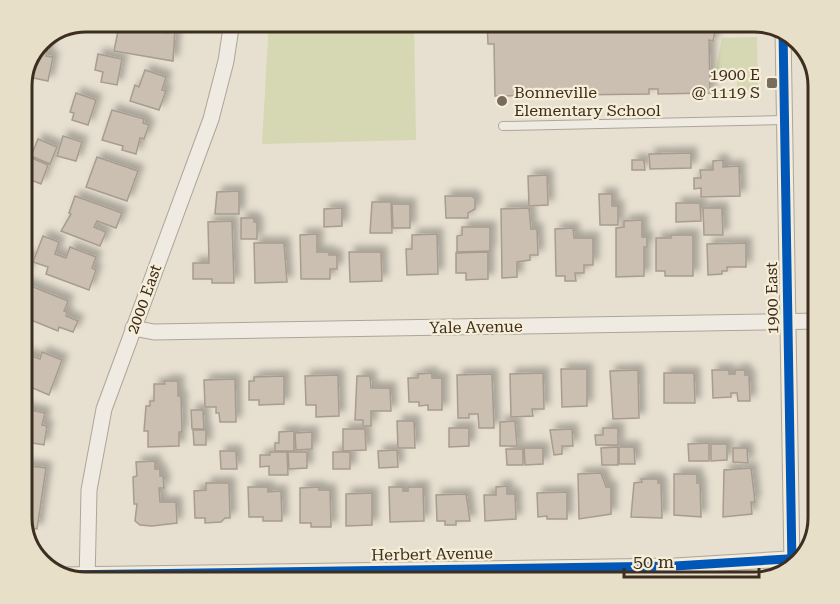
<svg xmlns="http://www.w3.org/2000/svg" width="840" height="604" font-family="'Roboto Serif',serif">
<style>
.green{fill:#d6d7b3}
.building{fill:#cbbfb2;stroke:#a89c90;stroke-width:1.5;filter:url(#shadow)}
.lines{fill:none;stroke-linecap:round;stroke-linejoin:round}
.service-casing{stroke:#ada599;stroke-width:10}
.minor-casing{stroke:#ada599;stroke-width:17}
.service{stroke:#efebe3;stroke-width:8}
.minor{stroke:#efebe3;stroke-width:15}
.cycleway-casing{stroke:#f7eed8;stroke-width:13}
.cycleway{stroke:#0057b8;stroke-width:9}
.poi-dot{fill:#786c5e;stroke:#f7eed8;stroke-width:2}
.labels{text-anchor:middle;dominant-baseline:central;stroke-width:4.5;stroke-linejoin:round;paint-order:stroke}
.poi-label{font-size:16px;fill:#3d2e20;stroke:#f7eed8;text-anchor:end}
.street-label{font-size:16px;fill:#3d2e20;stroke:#f7eed8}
.rim{fill:none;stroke:#3d2e20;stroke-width:3}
</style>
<defs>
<filter id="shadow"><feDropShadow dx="5.5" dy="-5.5" stdDeviation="3" flood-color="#0004"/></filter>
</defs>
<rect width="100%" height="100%" fill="#e7e0d1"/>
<!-- green -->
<g class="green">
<path d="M269 21H414L416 140 262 144Z"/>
<path d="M757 37 758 90H737V79H714L722 38Z"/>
</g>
<!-- building -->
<g class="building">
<path d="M92 21H109L110 30 92 31Z"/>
<path d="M487 21H717L713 41 709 40 710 93 658 94V89H649V94L495 96 494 44H488Z"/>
<path d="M131 23 162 26 161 32 168 33 169 28 175 29 173 61 114 51 119 26 130 28Z"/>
<path d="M43 37 50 39 46 56 53 57 48 81 24 76Z"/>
<path d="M98 54 122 59 117 85 101 82 103 72 95 70Z"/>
<path d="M145 70 166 77 162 90 166 91 159 110 130 101 135 85 139 87Z"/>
<path d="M76 93 96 100 88 125 72 120 74 113 70 112Z"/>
<path d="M112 110 144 119 143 123 149 125 144 139 140 138 136 154 122 150 123 146 102 140Z"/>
<path d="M63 136 82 142 76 161 57 156Z"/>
<path d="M38 139 57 147 50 164 31 156Z"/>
<path d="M691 153V168L650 169 649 154Z"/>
<path d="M27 156 48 165 41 184 21 176Z"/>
<path d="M97 157 138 171 127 201 86 187Z"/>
<path d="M632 160H644L645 170H632Z"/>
<path d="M723 160V167L739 166 740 196 701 197V188L694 189V178H701L700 170H713V161Z"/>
<path d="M547 175 548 205 529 206 528 176Z"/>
<path d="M239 191V214H215L217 192Z"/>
<path d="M599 194H612V206H618V225H600Z"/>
<path d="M75 196 122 213 116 228 97 221 94 227 106 232 100 246 61 231 71 214 69 213Z"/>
<path d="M445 196H472L475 199V209L468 213V218H446Z"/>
<path d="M372 202H391L392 233H370Z"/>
<path d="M676 203H700L701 221 676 222Z"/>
<path d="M392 204H410V228H393Z"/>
<path d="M342 208V226L324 227V209Z"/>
<path d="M529 208 531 229H537L538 255H530V260L517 262V277L502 278 501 209Z"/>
<path d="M703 208H722L723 235H704Z"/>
<path d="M241 218H254V222H257V239H241Z"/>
<path d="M642 220V237H647V247H644V276L616 277V228L624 227V221Z"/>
<path d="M232 221 234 283H212V279H193V263H209L208 222Z"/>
<path d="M462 227H490V251L457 252V236L462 235Z"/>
<path d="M573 228 574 238H593V265H584V273H575L576 281H565V276H556L555 229Z"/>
<path d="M317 234V252H329V255H337V269H330V279H301L300 235Z"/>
<path d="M437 234 438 274 407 275 406 249H412V235Z"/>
<path d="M671 235H693V276H665V271H656V238H671Z"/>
<path d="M43 236 59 242 55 254 66 258 70 247 96 257 92 268 96 270 89 290 46 274 48 267 33 262Z"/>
<path d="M254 243H284L287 282 255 283Z"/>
<path d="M746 243V267H727V271H722V274L708 275 707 244Z"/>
<path d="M349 252H381L382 281 350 282Z"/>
<path d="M488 252V279L466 280V273H456V253Z"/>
<path d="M21 256 31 258 26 274 21 273Z"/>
<path d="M21 282 68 301 64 311 67 312 66 316 78 321 73 332 59 327 58 331 21 316Z"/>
<path d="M42 352 62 360 49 395 21 383V368L26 354 40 359Z"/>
<path d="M561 369H587V406L562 407Z"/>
<path d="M638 370 639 418 613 419 610 371Z"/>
<path d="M712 370H729V374H735V370H745V375H749L750 401H738L737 393H731V397L713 398Z"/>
<path d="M432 373V378H442V410H428V405L419 406V402H409L408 378H418V374Z"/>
<path d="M543 373 544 409H532L533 416 511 417 510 374Z"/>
<path d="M664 373H694L695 403H664Z"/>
<path d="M492 374 494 428H479L478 414H469V418H458L457 375Z"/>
<path d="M338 375 339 416 316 417V405H306L305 376Z"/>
<path d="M284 376V404L259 405V400H249V381H254V377Z"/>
<path d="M357 376H370L371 388H390L391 411H371V426H363V420H355Z"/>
<path d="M235 379 236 422H220L219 413H216V407H205L204 380Z"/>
<path d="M164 381H178V396H181L182 432H179V446L148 447V431H144L146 406H150V401H154V384H165Z"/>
<path d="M21 408 45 413 42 425 47 426 44 445 21 441Z"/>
<path d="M191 410H203L204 429H192Z"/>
<path d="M397 421H414L415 448H398Z"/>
<path d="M515 421 517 446H500V422Z"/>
<path d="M449 428H469V446L449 447Z"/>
<path d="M603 428H618V445H596L595 435H603Z"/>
<path d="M343 429H365L366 450 343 451Z"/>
<path d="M572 429 573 446H562V454L554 455 550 430Z"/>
<path d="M193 430H206V445H194Z"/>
<path d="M294 431V451H275V443H279V432Z"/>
<path d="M312 432V449L296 450 295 433Z"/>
<path d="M709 443V461H689L688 444Z"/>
<path d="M711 444H727V460L711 461Z"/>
<path d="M618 447V465H602L601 448Z"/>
<path d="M619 447H634L635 464H619Z"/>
<path d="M524 448H543V464L525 465Z"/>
<path d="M733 448H747L748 463 733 462Z"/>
<path d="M506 449H523V465H507Z"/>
<path d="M397 450 398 467 379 468 378 451Z"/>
<path d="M220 451H236L237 469H221Z"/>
<path d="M270 452H287L288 475H269V466L260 467V455H270Z"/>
<path d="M288 452H307V468L289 469Z"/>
<rect x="333" y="452" width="17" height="17"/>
<path d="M155 461V469H160V476H163L164 488H159L160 502H176L177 523 152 526 140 525 135 521 137 504H134L133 477 137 476 136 462Z"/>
<path d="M22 465 46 468 37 529 24 527 21 522Z"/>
<path d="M751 468 755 502H751L752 514 723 517 724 470Z"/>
<path d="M601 473 606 487H611V514L579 519 578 474Z"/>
<path d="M674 474H697V483H700L701 517 674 515Z"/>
<path d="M641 479H658V483H661L662 518 631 517 634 483 642 482Z"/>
<path d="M206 483H229L230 518H225L221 522 205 523V518H195L194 491 206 490Z"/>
<path d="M507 486V494H515L516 519 485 521 484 495H496V487Z"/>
<path d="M248 487H268V492L281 491 282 521H263V517H249Z"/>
<path d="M319 487V490H330L331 527H311V523H300V488Z"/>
<path d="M389 487H403V491H408V487H423L424 521 390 522Z"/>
<path d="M567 492V519H547V516L538 517 537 493Z"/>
<path d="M372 493V525L346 526V494Z"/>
<path d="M466 494 470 521H456V525H445V521H437L436 495Z"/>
</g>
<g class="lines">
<!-- service casing -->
<g class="service-casing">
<path id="service" d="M503 126 784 120"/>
</g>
<!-- minor casing -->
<g class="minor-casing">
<g id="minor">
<path d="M783 31 792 565"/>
<path d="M133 328 154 332 819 321"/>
<path d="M60 575 675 566 804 558"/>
<path d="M87 583 89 490 104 409 211 119 226 61 232 21"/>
</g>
</g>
<!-- service -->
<use href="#service" class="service"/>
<!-- minor -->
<use href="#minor" class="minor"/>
<!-- cycleway casing -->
<g class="cycleway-casing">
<g id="cycleway">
<path d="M783 31 792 565"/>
<path d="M60 575 675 566 804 558"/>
</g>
</g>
<!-- cycleway -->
<use href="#cycleway" class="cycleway"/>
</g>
<!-- markers -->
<g class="poi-dot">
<rect x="766" y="77" width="12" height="12" rx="3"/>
<circle cx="502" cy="101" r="6"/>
</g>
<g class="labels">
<!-- poi labels -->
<g class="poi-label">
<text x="760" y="74">1900 E<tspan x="760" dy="18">@ 1119 S</tspan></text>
<text x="514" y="92" text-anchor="start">Bonneville<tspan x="514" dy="18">Elementary School</tspan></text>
</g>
<!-- street labels -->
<g class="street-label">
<text transform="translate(772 298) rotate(-91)">1900 East</text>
<text transform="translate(144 299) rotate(-70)">2000 East</text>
<text transform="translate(476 327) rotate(-1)">Yale Avenue</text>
<text transform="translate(432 554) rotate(-1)">Herbert Avenue</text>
</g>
</g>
<!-- crop -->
<path d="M0 0H840V604H0ZM86 32H754A54 54 0 0 1 808 86V518A54 54 0 0 1 754 572H86A54 54 0 0 1 32 518V86A54 54 0 0 1 86 32Z" fill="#e8dfc9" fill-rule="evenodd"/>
<path class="rim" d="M86 32H754A54 54 0 0 1 808 86V518A54 54 0 0 1 754 572H86A54 54 0 0 1 32 518V86A54 54 0 0 1 86 32Z"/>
<!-- scale -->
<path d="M624 568v9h135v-9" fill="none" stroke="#3d2e20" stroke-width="3"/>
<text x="633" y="568" font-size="18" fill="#3d2e20" stroke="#f7eed8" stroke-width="4.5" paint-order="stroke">50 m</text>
</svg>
